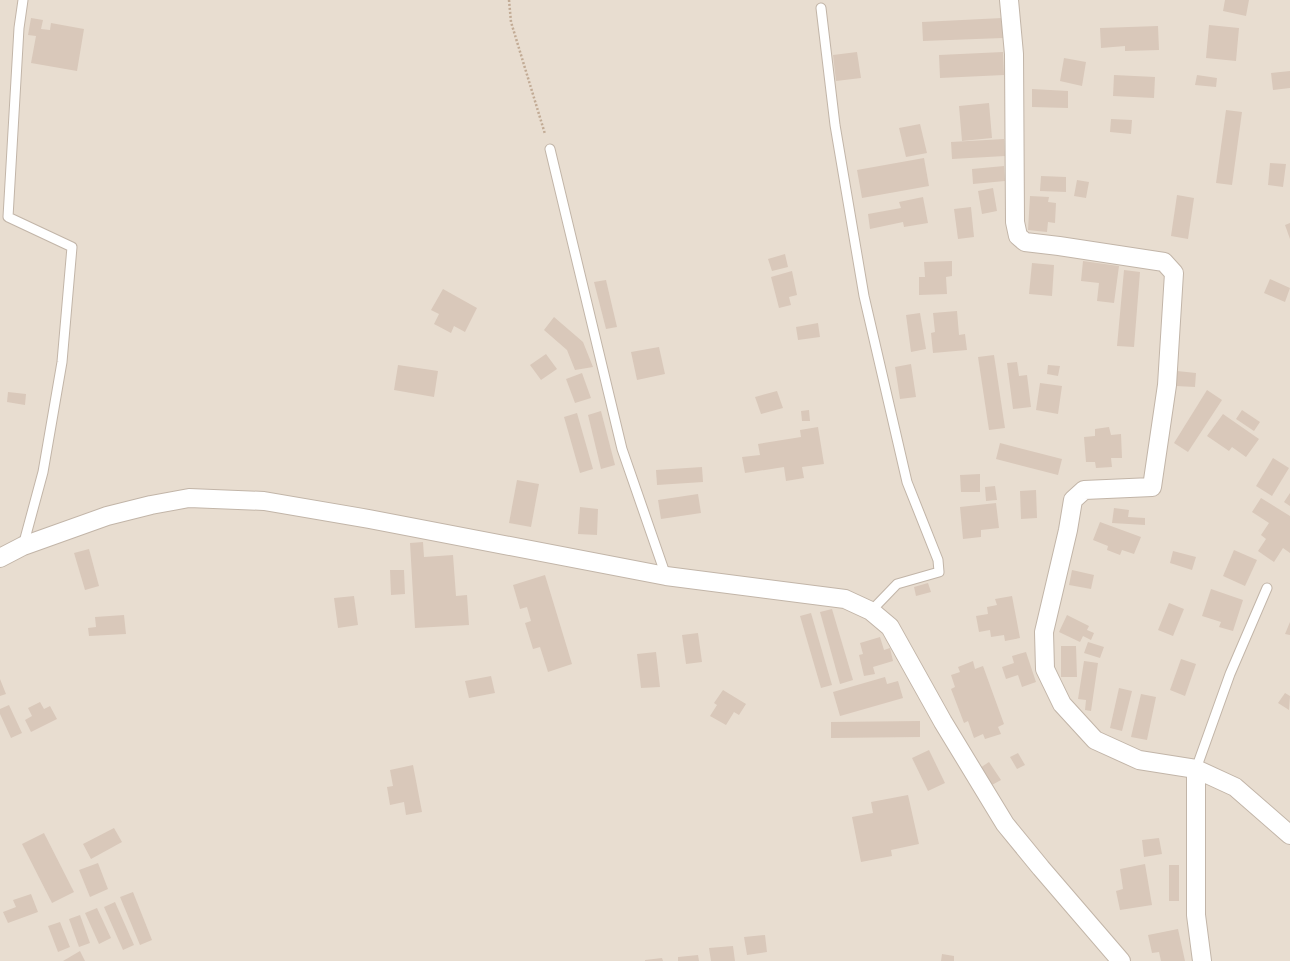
<svg xmlns="http://www.w3.org/2000/svg" width="1290" height="961" font-family="Montserrat,sans-serif">
<style>
.residential{fill:#e8ddd0}
.building{fill:#d9c8ba}
.lines{fill:none;stroke-linecap:round;stroke-linejoin:round}
.lane-casing{stroke:#c2b5a8;stroke-width:11}
.street-casing{stroke:#c2b5a8;stroke-width:20}
.path{stroke:#c2ab95;stroke-width:2.5;stroke-dasharray:2 2;stroke-linecap:butt}
.lane{stroke:#fff;stroke-width:9}
.street{stroke:#fff;stroke-width:18}
</style>
<rect width="100%" height="100%" fill="#f3ece3"/>
<!-- residential -->
<rect class="residential" x="0" y="0" width="1290" height="961"/>
<!-- building -->
<g class="building">
<path d="M1225 0H1249L1246 16 1223 11Z"/>
<path d="M31 18 43 20 41 29 50 30 51 23 84 29 77 71 31 63 36 36 28 35Z"/>
<path d="M1002 18 1003 38 923 41 922 22Z"/>
<path d="M1209 25 1239 28 1236 61 1206 58Z"/>
<path d="M1158 26 1159 50 1125 51V46L1101 48 1100 28Z"/>
<path d="M857 52 861 78 836 81 833 55Z"/>
<path d="M1003 52 1004 75 940 78 939 55Z"/>
<path d="M1064 58 1086 62 1082 86 1060 81Z"/>
<path d="M1290 71V88L1273 90 1271 73Z"/>
<path d="M1114 75 1155 77 1154 98 1113 96Z"/>
<path d="M1197 75 1217 78 1216 87 1195 85Z"/>
<path d="M1032 89 1068 91V108L1032 107Z"/>
<path d="M989 103 992 138 962 141 959 106Z"/>
<path d="M1226 110 1242 112 1232 185 1216 183Z"/>
<path d="M1111 119 1132 120 1131 134 1110 132Z"/>
<path d="M920 124 927 153 906 157 899 128Z"/>
<path d="M1004 139 1005 156 952 159 951 142Z"/>
<path d="M924 158 929 186 862 198 857 170Z"/>
<path d="M1270 163 1286 164 1283 187 1268 185Z"/>
<path d="M1004 166 1005 181 973 184 972 169Z"/>
<path d="M1041 176 1066 177V192L1040 191Z"/>
<path d="M1077 180 1089 182 1086 198 1074 196Z"/>
<path d="M993 188 997 211 982 214 978 191Z"/>
<path d="M1177 195 1194 198 1188 239 1171 236Z"/>
<path d="M1030 196 1049 197 1048 202 1056 203 1055 223 1048 222 1047 232 1028 230Z"/>
<path d="M923 197 928 223 904 227 903 222 870 229 868 214 901 208 899 202Z"/>
<path d="M971 207 974 237 958 239 954 209Z"/>
<path d="M1290 223V239L1285 225Z"/>
<path d="M785 254 788 267 772 271 768 259Z"/>
<path d="M952 261V276L946 277 947 294 919 295V277H925L924 262Z"/>
<path d="M1083 261 1119 266 1114 303 1097 301 1099 283 1081 281Z"/>
<path d="M1032 263 1054 265 1052 296 1029 294Z"/>
<path d="M1124 270 1140 272 1134 347 1117 346Z"/>
<path d="M792 271 797 295 789 297 791 305 779 308 771 277Z"/>
<path d="M1270 279 1290 288 1285 302 1264 293Z"/>
<path d="M606 280 617 327 606 329 594 282Z"/>
<path d="M443 289 477 308 465 332 454 326 451 333 434 324 439 314 431 310Z"/>
<path d="M957 311 959 335 965 334 967 350 933 353 931 333 935 332 933 313Z"/>
<path d="M920 313 926 349 911 352 906 315Z"/>
<path d="M554 317 583 342 593 367 575 370 567 350 544 330Z"/>
<path d="M818 323 820 337 798 340 796 327Z"/>
<path d="M659 347 665 374 637 380 631 352Z"/>
<path d="M546 354 557 369 541 380 530 365Z"/>
<path d="M994 355 1005 428 989 430 978 357Z"/>
<path d="M1017 362 1019 376 1027 375 1031 407 1013 409 1007 363Z"/>
<path d="M911 364 916 397 900 399 895 367Z"/>
<path d="M398 365 438 371 434 397 394 390Z"/>
<path d="M1048 365 1060 366 1058 376 1047 374Z"/>
<path d="M1177 371 1196 373 1195 387 1176 386Z"/>
<path d="M582 373 591 398 575 403 566 379Z"/>
<path d="M1040 383 1062 386 1058 414 1036 410Z"/>
<path d="M1207 390 1222 400 1188 452 1174 443Z"/>
<path d="M777 391 783 408 761 414 755 397Z"/>
<path d="M8 392 26 394 25 405 7 402Z"/>
<path d="M809 410 810 421H802L801 411Z"/>
<path d="M1242 410 1260 422 1254 431 1236 419Z"/>
<path d="M601 411 615 465 601 469 588 415Z"/>
<path d="M577 413 593 469 580 473 564 417Z"/>
<path d="M1223 414 1259 439 1246 457 1232 447 1229 451 1207 436Z"/>
<path d="M818 427 824 464 802 467 804 478 786 481 784 467 745 473 742 457 760 455 758 444 801 437 800 430Z"/>
<path d="M1109 427 1111 435 1121 434 1122 458H1111L1112 467 1096 468 1095 462H1086L1084 437 1095 436V429Z"/>
<path d="M1000 443 1062 459 1058 475 996 459Z"/>
<path d="M1273 458 1289 468 1272 496 1256 486Z"/>
<path d="M702 467 703 482 657 485 656 470Z"/>
<path d="M980 474V492H961L960 475Z"/>
<path d="M517 480 539 484 531 527 509 523Z"/>
<path d="M995 486 997 500 986 501 985 487Z"/>
<path d="M1036 490 1037 518 1021 519 1020 491Z"/>
<path d="M1290 493V506L1284 502Z"/>
<path d="M698 494 701 513 661 519 658 500Z"/>
<path d="M1261 498 1290 516V553L1283 548 1274 562 1258 551 1266 539 1261 535 1269 523 1252 512Z"/>
<path d="M996 503 999 528 981 530V537L963 539 960 507Z"/>
<path d="M580 507 598 509 597 535 578 534Z"/>
<path d="M1114 508 1129 510 1128 517 1145 518V525L1112 523Z"/>
<path d="M1100 522 1141 537 1134 554 1122 550 1120 555 1107 550 1108 546 1093 540Z"/>
<path d="M423 542 424 557 453 555 456 596 467 595 469 625 415 628 410 543Z"/>
<path d="M89 549 99 586 85 590 74 553Z"/>
<path d="M1234 550 1257 560 1245 586 1223 576Z"/>
<path d="M1173 551 1196 557 1192 570 1170 563Z"/>
<path d="M390 570H404L405 594 391 595Z"/>
<path d="M1072 570 1094 575 1091 589 1069 585Z"/>
<path d="M545 575 572 664 548 672 540 647 533 649 525 623 531 621 527 607 520 609 513 585Z"/>
<path d="M928 583 931 592 916 596 914 587Z"/>
<path d="M1211 589 1243 600 1233 631 1219 627 1221 622 1202 616Z"/>
<path d="M354 596 358 625 338 628 334 598Z"/>
<path d="M1012 596 1020 638 1005 641 1004 635 991 637 990 630 979 632 976 616 988 614 987 607 997 605 995 599Z"/>
<path d="M1169 603 1184 609 1173 636 1158 630Z"/>
<path d="M832 609 853 680 840 684 820 612Z"/>
<path d="M811 613 832 685 821 688 800 616Z"/>
<path d="M124 615 126 634 89 636 88 628 96 627 95 617Z"/>
<path d="M1067 615 1089 626 1087 630 1094 633 1091 640 1083 636 1080 642 1059 632Z"/>
<path d="M1290 622V635L1285 634Z"/>
<path d="M698 633 702 662 686 664 682 635Z"/>
<path d="M880 637 884 650 890 648 893 661 873 667 875 674 864 676 859 655 863 654 860 643Z"/>
<path d="M1088 642 1104 647 1100 658 1084 653Z"/>
<path d="M1061 646H1076L1077 677H1061Z"/>
<path d="M656 652 660 687 641 688 637 654Z"/>
<path d="M1026 652 1036 682 1022 687 1018 675 1006 679 1002 667 1014 663 1012 656Z"/>
<path d="M1181 659 1196 664 1185 696 1170 690Z"/>
<path d="M973 661 975 669 983 666 1004 724 998 727 1001 734 985 739 983 734 974 738 968 721 964 723 951 689 955 687 951 675 960 672 958 667Z"/>
<path d="M1084 661 1098 663 1091 711 1085 710 1086 700 1078 699Z"/>
<path d="M491 676 495 693 469 698 465 681Z"/>
<path d="M885 677 887 684 898 681 903 698 840 716 833 692Z"/>
<path d="M0 679 6 694 0 696Z"/>
<path d="M1119 688 1132 691 1122 731 1110 728Z"/>
<path d="M723 690 746 704 739 715 734 712 726 725 710 716 717 705 714 703Z"/>
<path d="M1285 693 1290 696 1289 710 1278 703Z"/>
<path d="M1141 694 1156 697 1147 740 1131 737Z"/>
<path d="M40 702 44 709 50 706 57 719 31 732 25 720 32 716 28 708Z"/>
<path d="M9 705 22 733 11 738 0 714V709Z"/>
<path d="M920 721V737L831 738V722Z"/>
<path d="M929 750 945 783 928 791 912 758Z"/>
<path d="M1018 753 1025 765 1017 769 1010 757Z"/>
<path d="M989 762 1001 780 990 786 980 768Z"/>
<path d="M413 765 422 812 406 815 404 802 390 805 387 787 393 786 390 770Z"/>
<path d="M908 795 919 844 891 850 892 856 861 862 852 817 873 813 871 802Z"/>
<path d="M114 828 122 842 91 859 83 844Z"/>
<path d="M44 833 74 892 52 903 22 844Z"/>
<path d="M1159 838 1162 854 1144 857 1142 840Z"/>
<path d="M98 863 108 889 90 897 79 870Z"/>
<path d="M1145 864 1152 905 1120 910 1116 891 1123 889 1120 869Z"/>
<rect x="1169" y="865" width="10" height="36"/>
<path d="M133 892 152 940 140 945 120 897Z"/>
<path d="M31 894 38 912 8 923 3 912 16 907 13 900Z"/>
<path d="M115 902 134 945 123 950 104 907Z"/>
<path d="M97 908 111 938 99 944 85 913Z"/>
<path d="M80 915 90 943 79 947 69 919Z"/>
<path d="M60 922 70 947 58 952 48 926Z"/>
<path d="M1178 929 1185 961H1161L1159 952 1152 953 1148 935Z"/>
<path d="M765 935 767 952 747 955 744 937Z"/>
<path d="M733 946 735 961H711L709 948Z"/>
<path d="M80 951 85 961H63Z"/>
<path d="M942 954 954 956V961H941Z"/>
<path d="M698 955 699 961H678V957Z"/>
<path d="M662 958 663 961H645V960Z"/>
</g>
<g class="lines">
<!-- lane casing -->
<g class="lane-casing">
<g id="lane">
<path d="M23 0 19 28 8 217 72 247 62 362 43 472 23 546"/>
<path d="M821 8 835 125 864 296 907 482 938 560 939 572 897 584 871 611"/>
<path d="M550 149 622 449 666 576"/>
<path d="M1196 769 1230 674 1267 588"/>
</g>
</g>
<!-- street casing -->
<g class="street-casing">
<g id="street">
<path d="M1009 0 1014 54 1015 222 1018 236 1025 242 1059 246 1164 262 1174 273 1167 385 1152 487 1084 490 1073 500 1068 530 1044 632 1045 669 1062 704 1095 740 1139 760 1196 769 1235 787 1290 835"/>
<path d="M0 558 23 546 107 516 151 505 189 498 264 501 369 519 666 576 845 599 871 611 890 627 943 722 1005 824 1041 868 1121 961"/>
<path d="M1196 769V915L1202 961"/>
</g>
</g>
<!-- path -->
<path class="path" d="M509 0 511 22 545 134"/>
<!-- lane -->
<use href="#lane" class="lane"/>
<!-- street -->
<use href="#street" class="street"/>
</g>
</svg>
